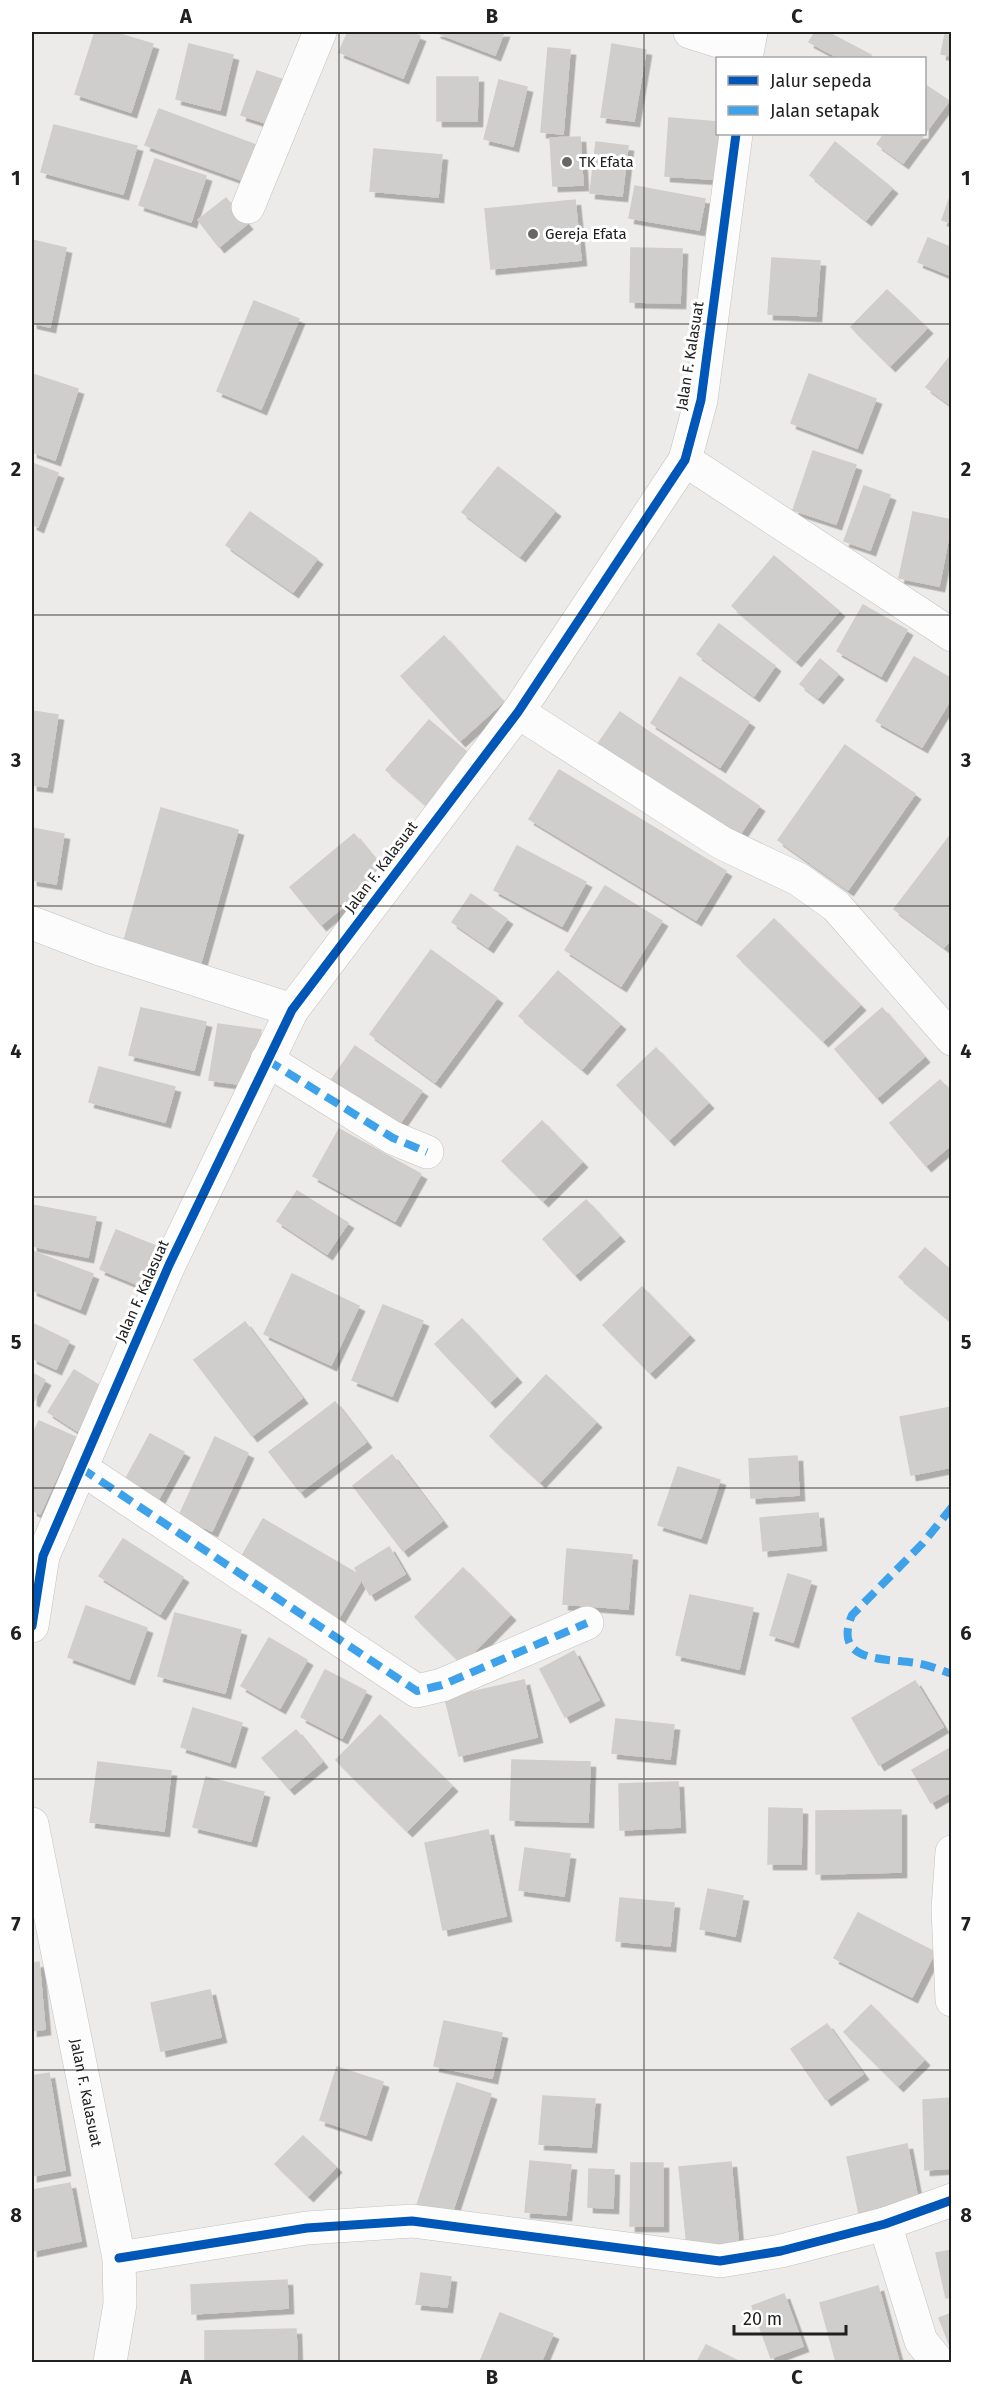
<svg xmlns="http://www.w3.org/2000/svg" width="983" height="2394" font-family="'Fira Sans',sans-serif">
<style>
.building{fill:#d0cecc;stroke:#d0cdca;stroke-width:1.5;filter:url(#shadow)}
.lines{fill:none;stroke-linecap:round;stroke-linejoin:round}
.minor-casing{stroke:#c3c2c1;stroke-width:34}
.tertiary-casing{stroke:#c3c2c1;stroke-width:34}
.minor{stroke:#fcfcfc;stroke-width:33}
.tertiary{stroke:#fcfcfc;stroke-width:33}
.quiet{stroke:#3da2ea;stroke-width:8;stroke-dasharray:15 8;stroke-linecap:butt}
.cycleway-casing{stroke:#fff;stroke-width:13}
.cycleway{stroke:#0057b8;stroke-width:9}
.grid{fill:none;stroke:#202020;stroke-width:1.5;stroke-opacity:0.55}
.poi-dot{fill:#686766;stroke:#fff;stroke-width:2}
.labels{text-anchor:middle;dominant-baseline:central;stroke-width:6;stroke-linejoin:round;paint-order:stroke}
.poi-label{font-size:15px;fill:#202020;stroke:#fff;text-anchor:start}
.street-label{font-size:15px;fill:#202020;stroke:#fff}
.neatline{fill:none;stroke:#202020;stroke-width:2}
.grid-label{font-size:20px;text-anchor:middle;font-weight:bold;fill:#202020}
</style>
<defs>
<filter id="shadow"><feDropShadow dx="5.5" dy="5.5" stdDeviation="0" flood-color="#0004"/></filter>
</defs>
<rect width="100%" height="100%" fill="#edebe9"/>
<!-- building -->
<g class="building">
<path d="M95 32H113L153 44 131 112 75 94Z"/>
<path d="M348 32H409L420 36 403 78 339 52Z"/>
<path d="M435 32H504L495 55Z"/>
<path d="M815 32H827L871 55 869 58H839L809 42Z"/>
<path d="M945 35 952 36V56L941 54Z"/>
<path d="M189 44 233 55 220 110 176 99Z"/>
<path d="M612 44 646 50 634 121 601 117Z"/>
<path d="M548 48 570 50 563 134 541 132Z"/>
<path d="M257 71 287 81 272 125 241 115Z"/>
<path d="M437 77H478L477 121H437Z"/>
<path d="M499 80 527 87 513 146 484 139Z"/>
<path d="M924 84 949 101 903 163 877 144 884 134H924Z"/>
<path d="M159 109 267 149 253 184 145 145Z"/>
<path d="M669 118 718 122V134H729L726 180 665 176Z"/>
<path d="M54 125 137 146 123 194 41 172Z"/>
<path d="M580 137 583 185 553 186 550 138Z"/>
<path d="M596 142 628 146 622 196 590 193Z"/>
<path d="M835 142 892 188 866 220 810 175Z"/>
<path d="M374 149 442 155 438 197 370 191Z"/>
<path d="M155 159 206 176 191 222 139 205Z"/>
<path d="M635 186 705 199 699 230 629 218Z"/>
<path d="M952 191V223L942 220Z"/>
<path d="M226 198 247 224 219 247 198 220Z"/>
<path d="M575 200 581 260 491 269 485 209Z"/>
<path d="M928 238 952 248V276L918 262Z"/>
<path d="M32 240 66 248 50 327 32 323Z"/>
<path d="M631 248 682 249 680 303 630 302Z"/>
<path d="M772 258 820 261 816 316 768 314Z"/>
<path d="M887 290 927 328 890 366 851 327Z"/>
<path d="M254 301 299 319 261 409 217 391Z"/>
<path d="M952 354V406L926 387Z"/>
<path d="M32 374 78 389 55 460 32 452Z"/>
<path d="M809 374 876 399 857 448 791 423Z"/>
<path d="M813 451 856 465 836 524 793 510Z"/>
<path d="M32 463 58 473 38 527 32 524Z"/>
<path d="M498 467 555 511 520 556 462 512Z"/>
<path d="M864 486 890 495 870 550 844 541Z"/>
<path d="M250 512 317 559 293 592 226 545Z"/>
<path d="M913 512 952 520 939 586 899 578Z"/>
<path d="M774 556 839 611 796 661 732 606Z"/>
<path d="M863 605 907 630 881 676 837 651Z"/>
<path d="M719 624 775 666 754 696 697 654Z"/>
<path d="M444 636 503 702 460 741 401 676Z"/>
<path d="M914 657 952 679V697L922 747 876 721Z"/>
<path d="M820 659 838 674 818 698 800 684Z"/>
<path d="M680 677 749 722 720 767 651 723Z"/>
<path d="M32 711 58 715 47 787 32 785Z"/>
<path d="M620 712 759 806 734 843 595 748Z"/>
<path d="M429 720 474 758 431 809 386 770Z"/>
<path d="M845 745 915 794 848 890 778 840Z"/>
<path d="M559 770 726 871 696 920 529 819Z"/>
<path d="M161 808 238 830 199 969 122 948Z"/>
<path d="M32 828 64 834 56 884 32 880Z"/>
<path d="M952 833V938L944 947 894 909Z"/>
<path d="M354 834 385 872 321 925 290 887Z"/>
<path d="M517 846 586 882 562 926 494 890Z"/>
<path d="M605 886 662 921 621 986 565 950Z"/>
<path d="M471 894 507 919 488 947 452 922Z"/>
<path d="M774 919 860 1005 823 1041 737 956Z"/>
<path d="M431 950 497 998 435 1082 370 1034Z"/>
<path d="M558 971 620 1024 582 1069 519 1016Z"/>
<path d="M141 1008 206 1022 194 1070 129 1055Z"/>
<path d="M882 1008 924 1057 877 1098 835 1049Z"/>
<path d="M218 1024 261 1030 253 1086 209 1080Z"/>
<path d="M355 1046 422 1091 394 1132 327 1086Z"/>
<path d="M656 1048 708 1103 669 1140 617 1085Z"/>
<path d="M99 1067 175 1087 165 1122 89 1102Z"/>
<path d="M940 1080 952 1093V1144L926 1166 890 1123Z"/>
<path d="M542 1121 582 1162 543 1201 502 1161Z"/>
<path d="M339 1129 421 1174 395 1221 313 1176Z"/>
<path d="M297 1191 348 1223 327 1254 277 1221Z"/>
<path d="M586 1200 619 1236 575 1275 543 1239Z"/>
<path d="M32 1205 96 1217 88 1257 32 1246Z"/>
<path d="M116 1230 163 1249 146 1288 100 1269Z"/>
<path d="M925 1248 952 1271V1322L899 1277Z"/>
<path d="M32 1251 93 1274 80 1309 32 1290Z"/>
<path d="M292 1274 359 1306 331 1365 264 1334Z"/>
<path d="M642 1287 689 1335 650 1373 603 1325Z"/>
<path d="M383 1305 423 1321 392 1396 352 1380Z"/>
<path d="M462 1319 516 1377 490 1402 435 1344Z"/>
<path d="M245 1322 302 1398 252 1436 194 1360Z"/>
<path d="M32 1323 69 1341 56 1369 32 1358Z"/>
<path d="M74 1370 105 1389 79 1432 48 1412Z"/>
<path d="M32 1373 45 1380 34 1401 32 1400Z"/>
<path d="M546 1375 596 1422 540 1482 490 1436Z"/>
<path d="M335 1402 366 1442 300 1492 269 1452Z"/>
<path d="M952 1407V1467L911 1475 900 1417Z"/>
<path d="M39 1421 75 1437 40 1514 32 1510V1436Z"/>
<path d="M150 1434 184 1452 157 1502 123 1484Z"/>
<path d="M215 1437 248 1453 212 1531 179 1516Z"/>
<path d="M392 1455 442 1521 403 1551 353 1486Z"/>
<path d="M797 1456 799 1495 751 1498 749 1459Z"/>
<path d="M678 1467 720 1480 701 1538 658 1525Z"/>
<path d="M818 1513 821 1545 763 1551 760 1518Z"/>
<path d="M263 1519 363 1577 337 1621 238 1563Z"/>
<path d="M123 1539 183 1577 160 1614 99 1576Z"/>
<path d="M389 1547 405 1574 370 1595 355 1568Z"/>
<path d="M567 1549 632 1555 628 1609 563 1604Z"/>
<path d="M463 1568 510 1615 462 1664 415 1617Z"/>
<path d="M788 1574 811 1581 793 1642 770 1635Z"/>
<path d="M690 1595 753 1608 739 1669 676 1655Z"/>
<path d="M86 1606 147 1628 129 1679 68 1657Z"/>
<path d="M175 1613 241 1630 225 1693 158 1676Z"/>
<path d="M269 1638 307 1660 280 1708 241 1686Z"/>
<path d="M574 1651 599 1700 565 1717 540 1669Z"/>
<path d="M325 1670 366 1691 342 1738 301 1717Z"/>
<path d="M524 1680 537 1737 459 1756 445 1698Z"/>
<path d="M915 1681 943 1727 879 1765 852 1718Z"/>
<path d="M193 1708 242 1723 230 1762 181 1747Z"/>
<path d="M380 1715 452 1786 407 1831 336 1760Z"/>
<path d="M616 1719 674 1725 670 1759 612 1753Z"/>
<path d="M296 1730 322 1762 289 1789 262 1758Z"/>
<path d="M952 1747V1791L931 1803 912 1770Z"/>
<path d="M512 1760 590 1762 588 1822 510 1820Z"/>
<path d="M98 1762 171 1771 164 1831 90 1822Z"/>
<path d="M206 1777 264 1792 251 1841 193 1827Z"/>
<path d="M678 1782 680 1827 620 1830 619 1784Z"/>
<path d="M769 1808 802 1809 801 1864H768Z"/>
<path d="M901 1810V1872L816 1874V1811Z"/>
<path d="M488 1830 506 1916 443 1930 425 1843Z"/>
<path d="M525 1848 570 1854 564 1896 519 1890Z"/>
<path d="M708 1889 743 1896 735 1936 700 1929Z"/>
<path d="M620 1898 674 1903 670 1946 616 1941Z"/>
<path d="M858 1913 935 1952 912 1997 834 1958Z"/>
<path d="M39 1962 45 2029 32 2031V1963Z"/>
<path d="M210 1990 221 2037 161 2051 151 2003Z"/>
<path d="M871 2005 924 2060 898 2086 844 2032Z"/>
<path d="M444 2021 502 2033 492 2078 434 2066Z"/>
<path d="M827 2024 863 2074 826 2100 791 2049Z"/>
<path d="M337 2067 383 2082 366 2135 320 2120Z"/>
<path d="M49 2073 65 2170 32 2176V2076Z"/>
<path d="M457 2083 491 2094 451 2216 417 2205Z"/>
<path d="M543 2096 595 2099 591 2147 539 2144Z"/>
<path d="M952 2098V2168L925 2170 923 2100Z"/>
<path d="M303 2136 336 2167 308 2196 275 2164Z"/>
<path d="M907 2144 920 2210 861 2223 847 2157Z"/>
<path d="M530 2161 571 2165 566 2215 525 2212Z"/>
<path d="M731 2162 739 2250 688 2256 679 2167Z"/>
<path d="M631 2163H663V2226H630Z"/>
<path d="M589 2169 614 2170 613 2208 588 2207Z"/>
<path d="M70 2183 81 2241 32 2251V2190Z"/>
<path d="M952 2250V2297L946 2298 936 2253Z"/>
<path d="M421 2273 451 2277 447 2307 416 2304Z"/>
<path d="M287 2280 288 2308 192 2314 191 2285Z"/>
<path d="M878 2286 899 2362H836L820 2303Z"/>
<path d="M784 2294 803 2346 771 2358 752 2306Z"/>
<path d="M500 2313 553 2334 541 2362H480Z"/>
<path d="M952 2313V2351L939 2318Z"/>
<path d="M296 2329 297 2362H205V2331Z"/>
<path d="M706 2345 740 2362H697Z"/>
</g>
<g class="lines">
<!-- minor casing -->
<g class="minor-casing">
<g id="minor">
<path d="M690 32 747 50"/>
<path d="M248 207 320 32"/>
<path d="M685 460 952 635"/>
<path d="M518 712 722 843 798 879 836 906 952 1039"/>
<path d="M32 923 100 949 292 1010"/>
<path d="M267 1060 393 1138 427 1152"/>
<path d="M81 1468 417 1691 442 1685 587 1623"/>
<path d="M952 1852 948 1909 952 2000"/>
<path d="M885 2224 921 2341 938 2362"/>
<path d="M119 2258 307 2228 412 2221 720 2261 781 2251 885 2224 952 2200"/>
</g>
</g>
<!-- tertiary casing -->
<g class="tertiary-casing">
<g id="tertiary">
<path d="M746 58 751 32"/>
<path d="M32 1626 43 1556 169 1265 292 1010 518 712 685 460 701 400 736 134"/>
<path id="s1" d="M32 1824 119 2258 120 2304 110 2362"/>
</g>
</g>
<!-- minor -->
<use href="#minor" class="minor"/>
<!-- tertiary -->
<use href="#tertiary" class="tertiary"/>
<!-- quiet -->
<g class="quiet">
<path d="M267 1060 393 1138 427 1152"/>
<path d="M81 1468 417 1691 442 1685 587 1623"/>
<path d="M952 1507 923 1543 852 1615C832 1663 884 1658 916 1663 928 1665 941 1670 952 1674"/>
</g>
<!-- cycleway casing -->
<g class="cycleway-casing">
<g id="cycleway">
<path d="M32 1626 43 1556 169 1265 292 1010 518 712 685 460 701 400 736 134"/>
<path d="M119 2258 307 2228 412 2221 720 2261 781 2251 885 2224 952 2200"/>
</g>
</g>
<!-- cycleway -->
<use href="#cycleway" class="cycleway"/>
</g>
<!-- grid -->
<path class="grid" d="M339 32V2362M644 32V2362M32 324H952M32 615H952M32 906H952M32 1197H952M32 1488H952M32 1779H952M32 2070H952"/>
<!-- markers -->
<g class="poi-dot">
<circle cx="567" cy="162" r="6"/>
<circle cx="533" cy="234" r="6"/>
</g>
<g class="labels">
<!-- poi labels -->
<g class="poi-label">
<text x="579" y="162">TK Efata</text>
<text x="545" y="234">Gereja Efata</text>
</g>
<!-- street labels -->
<g class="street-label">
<text transform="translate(690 356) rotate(-81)">Jalan F. Kalasuat</text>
<text transform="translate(381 867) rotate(-53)">Jalan F. Kalasuat</text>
<text transform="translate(142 1291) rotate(-66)">Jalan F. Kalasuat</text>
<text stroke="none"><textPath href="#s1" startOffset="274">Jalan F. Kalasuat</textPath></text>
</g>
</g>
<!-- border -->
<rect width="983" height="2394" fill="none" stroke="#ffffff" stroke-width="66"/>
<!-- legend -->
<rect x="716" y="57" width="210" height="78" fill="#ffffff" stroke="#a6a6a6" stroke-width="1.5"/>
<rect x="728" y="76" width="30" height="9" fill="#0057b8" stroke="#a6a6a6" stroke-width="1.5"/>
<text x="770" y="87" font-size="18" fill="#202020">Jalur sepeda</text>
<rect x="728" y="106" width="30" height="9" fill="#3da2ea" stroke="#a6a6a6" stroke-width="1.5"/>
<text x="770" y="117" font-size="18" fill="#202020">Jalan setapak</text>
<!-- scale -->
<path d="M734 2325v9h112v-9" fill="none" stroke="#202020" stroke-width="3"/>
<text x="743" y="2325" font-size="18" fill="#202020" stroke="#ffffff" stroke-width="4.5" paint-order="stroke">20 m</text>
<rect x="33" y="33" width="917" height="2328" class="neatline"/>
<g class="grid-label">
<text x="186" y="23">A</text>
<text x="492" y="23">B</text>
<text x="797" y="23">C</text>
<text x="16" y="185">1</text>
<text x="966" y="185">1</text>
<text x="16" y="476">2</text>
<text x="966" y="476">2</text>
<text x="16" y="767">3</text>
<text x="966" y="767">3</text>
<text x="16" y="1058">4</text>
<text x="966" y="1058">4</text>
<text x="16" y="1349">5</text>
<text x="966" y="1349">5</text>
<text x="16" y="1640">6</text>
<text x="966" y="1640">6</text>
<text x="16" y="1931">7</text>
<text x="966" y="1931">7</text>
<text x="16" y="2222">8</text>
<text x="966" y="2222">8</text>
<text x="186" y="2384">A</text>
<text x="492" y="2384">B</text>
<text x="797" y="2384">C</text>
</g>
</svg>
